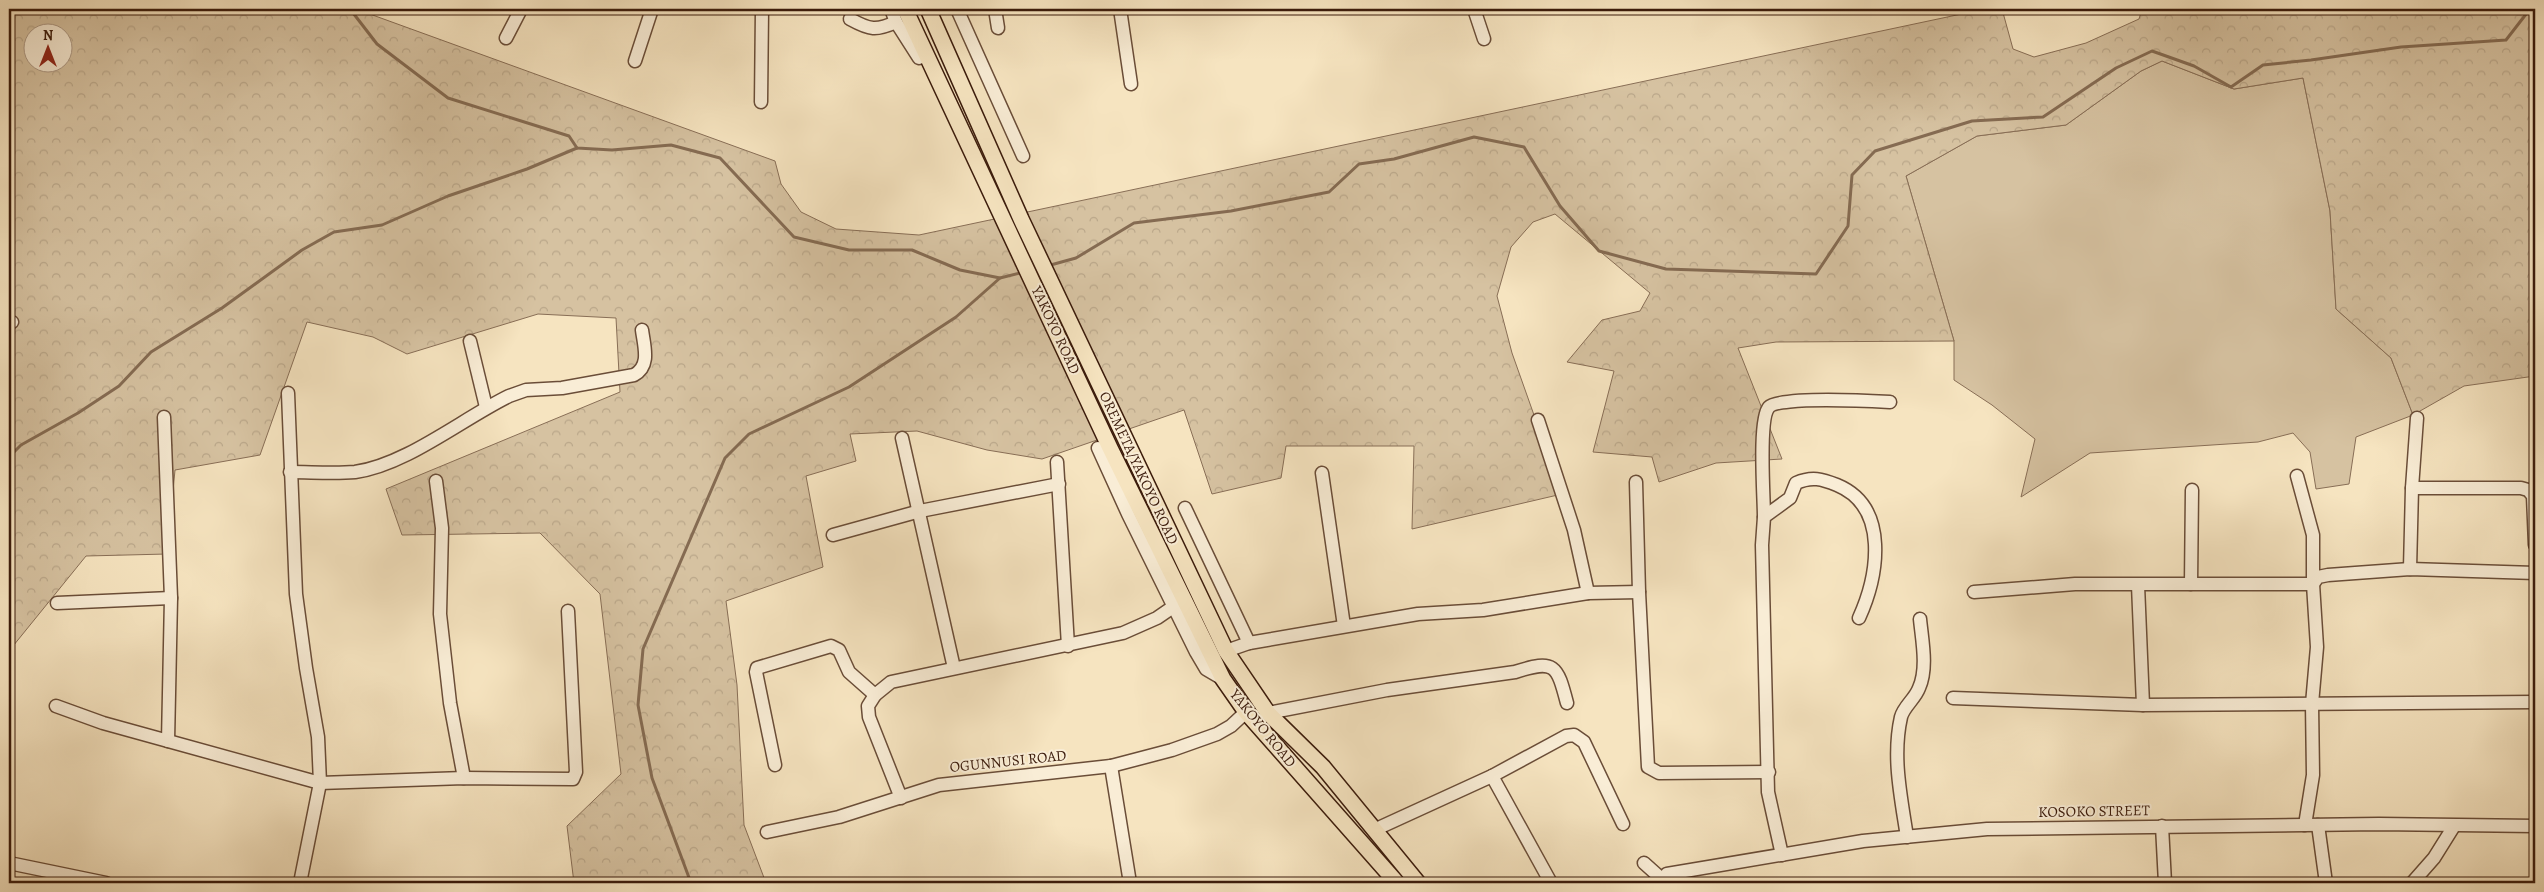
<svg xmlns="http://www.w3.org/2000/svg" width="2544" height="892" font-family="Alegreya,serif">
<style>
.grass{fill:#d6c2a1;stroke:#886e56}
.forest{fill:url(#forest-crowns);stroke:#886e56;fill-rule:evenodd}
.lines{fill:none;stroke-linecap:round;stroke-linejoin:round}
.stream{stroke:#856b52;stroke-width:3}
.minor-casing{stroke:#6a4d38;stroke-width:15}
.major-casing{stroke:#3b1b0b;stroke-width:18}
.minor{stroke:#f9edd6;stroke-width:12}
.major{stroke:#f6e4c0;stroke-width:15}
.labels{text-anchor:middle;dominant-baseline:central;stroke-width:4;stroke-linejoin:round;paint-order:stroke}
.street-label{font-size:15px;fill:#3b1b0b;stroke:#f9edd6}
</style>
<defs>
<pattern id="forest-crowns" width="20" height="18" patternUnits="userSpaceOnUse" patternTransform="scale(1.25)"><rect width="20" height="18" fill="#d6c2a1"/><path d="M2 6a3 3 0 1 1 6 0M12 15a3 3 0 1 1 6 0" fill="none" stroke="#b9a689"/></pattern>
</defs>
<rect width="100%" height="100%" fill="#f6e4c0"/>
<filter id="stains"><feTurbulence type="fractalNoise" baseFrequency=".004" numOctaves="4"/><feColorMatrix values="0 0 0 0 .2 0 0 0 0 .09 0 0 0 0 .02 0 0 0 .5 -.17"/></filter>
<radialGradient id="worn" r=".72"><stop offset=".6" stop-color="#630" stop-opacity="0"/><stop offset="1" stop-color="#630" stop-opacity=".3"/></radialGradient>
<!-- grass -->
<path class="grass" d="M2162 61 2234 89 2303 78 2330 211 2336 309 2391 358 2413 415 2356 437 2349 484 2316 489 2310 452 2293 433 2258 442 2090 453 2021 497 2035 439 1992 405 1954 380V341L1906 176 1977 136 2066 125 2141 71Z"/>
<!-- forest -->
<path class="forest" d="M9 9H356L775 161 781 184 801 212 836 229 919 235 1985 9H2002L2013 49 2034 57 2086 43 2139 19 2142 9H2535V376L2464 386 2413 415 2391 358 2336 309 2330 211 2303 78 2234 89 2162 61 2141 71 2066 125 1977 136 1906 176 1954 341 1776 342 1738 348 1782 459 1716 463 1659 482 1652 457 1593 452 1614 371 1567 362 1602 320 1640 311 1650 293 1555 214 1533 222 1511 247 1497 296 1512 353 1562 494 1412 529 1414 446H1286L1281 478 1212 494 1184 410 1042 459 987 450 917 431 850 434 856 461 806 476 823 567 726 601 737 685 744 825 766 883H574L567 826 621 774 600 594 540 533 402 535 386 489 620 392 616 318 538 314 407 354 373 337 307 322 260 455 175 470 167 554 86 556 9 651ZM32 32H62V62H32Z"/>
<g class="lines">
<!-- stream -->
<g class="stream">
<path d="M350 9 377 44 448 98 569 136 577 148 612 150 671 145 720 158 794 237 849 250H912L960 270 1000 278 1024 272"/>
<path d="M1047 266 1076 258 1134 223 1231 211 1329 192 1359 164 1394 159 1474 137 1524 147 1560 206 1599 251 1666 269 1816 274 1848 226 1852 175 1875 151 1972 121 2043 117 2116 68 2152 51 2194 66 2231 87 2263 65 2311 60 2401 47 2506 40 2530 9"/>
<path d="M9 457 21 445 78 413 119 386 151 352 222 308 302 250 334 232 382 225 448 196 527 169 577 148"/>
<path d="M691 883 652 778 638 705 643 649 725 458 749 434 849 387 956 317 1000 278"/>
</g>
<!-- minor casing -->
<g class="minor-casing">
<g id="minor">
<path d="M891 9 896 22 919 58"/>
<path d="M957 9 1023 156"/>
<path d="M995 9 998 28"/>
<path d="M1120 9 1131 84"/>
<path d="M1474 9 1484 39"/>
<path d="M850 19C870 30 876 31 896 22"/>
<path d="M506 38 521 9"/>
<path d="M635 61 652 9"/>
<path d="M761 102 762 9"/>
<path d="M9 321 12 322"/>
<path d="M470 341 486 407"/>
<path d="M288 393 296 594 306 668 318 737 320 783 300 883"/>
<path d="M164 417 171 598 168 741"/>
<path d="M1538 420 1574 530 1588 593"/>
<path d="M902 438 954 668"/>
<path d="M1098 448 1128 514 1196 652 1206 669 1223 679"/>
<path d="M1057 462 1068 646"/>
<path d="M290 472C311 472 334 474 355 472 406 465 462 419 509 396L526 390 562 388 634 375C651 366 644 346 642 330"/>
<path d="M1322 473 1344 626"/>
<path d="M2297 476 2313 535V584L2317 647 2312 704 2313 775 2305 825"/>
<path d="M436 481 442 528 440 614 450 703 464 778"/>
<path d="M1636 482 1639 592 1648 767 1659 773 1769 772"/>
<path d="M2412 488H2521L2528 490 2533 496 2535 545"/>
<path d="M1185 508 1249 643"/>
<path d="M1764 517C1764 497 1758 419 1769 407 1779 396 1872 401 1890 402"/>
<path d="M833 535 920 511 1059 484"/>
<path d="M2410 569 2412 488 2417 418"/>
<path d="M2191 584 2192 490"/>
<path d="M2138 585 2143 705"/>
<path d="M1974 592 2075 584H2313L2318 577 2328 575 2410 569 2535 573"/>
<path d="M57 603 171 598"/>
<path d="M1226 651 1249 643 1418 614 1483 610 1588 593 1639 592"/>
<path d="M1953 698 2143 705 2535 702"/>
<path d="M56 706 103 723 320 783 464 778 573 779 576 772 568 611"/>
<path d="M1268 713 1387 690 1515 672C1555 659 1557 665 1567 703"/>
<path d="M775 765 756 672 757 668 831 646 839 650 849 672 875 695"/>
<path d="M1111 766 1130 883"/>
<path d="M1492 776 1551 883"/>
<path d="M901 798 869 717 868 706 875 695 891 682 1123 633 1157 618 1173 607"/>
<path d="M2318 825 2326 883"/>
<path d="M2162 826 2165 883"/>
<path d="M1374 830 1492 776 1566 736 1574 735 1584 742 1623 824"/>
<path d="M767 832 839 817 939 785 1111 766 1172 750 1217 734 1231 726 1246 712"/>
<path d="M1907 837C1901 797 1892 757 1901 717 1904 706 1915 699 1919 688 1928 668 1922 640 1920 619"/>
<path d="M1782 855 1768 792 1762 545 1764 517 1790 498 1796 483C1812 476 1822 479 1837 485 1890 507 1878 576 1859 618"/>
<path d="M9 863 106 883"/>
<path d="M1644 863 1664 881"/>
<path d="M1665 883 1667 874 1863 841 1987 829 2379 824 2535 826"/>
<path d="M2412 883 2434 858 2454 826"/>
</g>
</g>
<!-- major casing -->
<g class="major-casing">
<g id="major">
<path d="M905 9 1110 448 1223 679 1246 712 1397 883"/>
<path d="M928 9 1021 219 1226 651 1268 713 1323 767 1418 883"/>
</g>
</g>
<!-- minor -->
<use href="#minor" class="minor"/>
<!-- major -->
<use href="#major" class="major"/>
</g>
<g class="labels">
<!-- street labels -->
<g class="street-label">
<text transform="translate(1056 330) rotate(65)">YAKOYO ROAD</text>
<text transform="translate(1139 468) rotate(65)">OREMETA/YAKOYO ROAD</text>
<text transform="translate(1263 728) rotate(51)">YAKOYO ROAD</text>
<text transform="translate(1008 761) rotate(-6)">OGUNNUSI ROAD</text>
<text transform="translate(2094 811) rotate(-1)">KOSOKO STREET</text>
</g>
</g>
<!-- margin -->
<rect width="2544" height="892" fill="none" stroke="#f6e4c0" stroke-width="30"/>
<rect x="10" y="10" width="2524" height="872" fill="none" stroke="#3b1b0b" stroke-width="2.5"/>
<rect x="15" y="15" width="2514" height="862" fill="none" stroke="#3b1b0b"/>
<!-- north arrow -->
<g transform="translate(48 48)"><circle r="24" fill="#f9edd6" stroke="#ad9985"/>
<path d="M0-4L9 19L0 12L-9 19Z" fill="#8f2418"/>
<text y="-8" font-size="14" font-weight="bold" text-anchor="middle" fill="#3b1b0b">N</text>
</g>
<rect width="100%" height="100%" filter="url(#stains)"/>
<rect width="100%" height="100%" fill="url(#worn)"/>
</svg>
